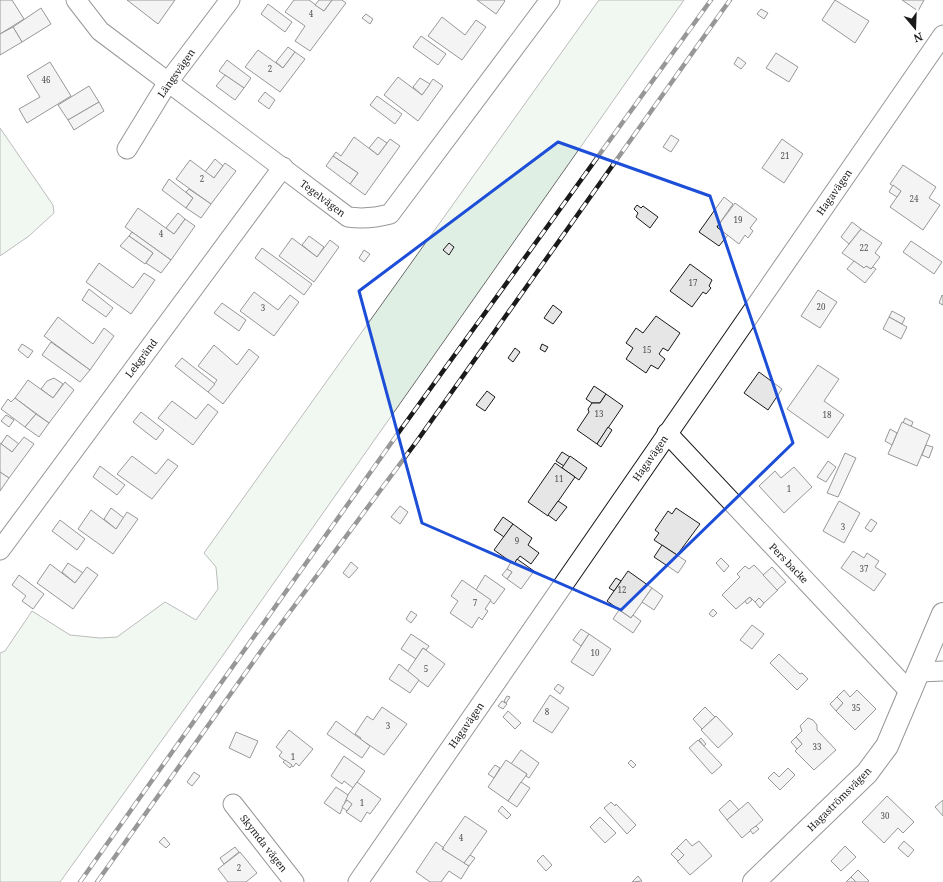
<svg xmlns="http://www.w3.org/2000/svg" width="943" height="882" font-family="'Noto Serif',serif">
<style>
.green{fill:#e0efe3;stroke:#6a6a6a}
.building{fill:#e6e6e6;stroke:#1a1a1a}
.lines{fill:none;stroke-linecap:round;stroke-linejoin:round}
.street-casing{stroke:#1a1a1a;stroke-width:21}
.secondary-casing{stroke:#1a1a1a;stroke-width:24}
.street{stroke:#fff;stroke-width:19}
.secondary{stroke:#fff;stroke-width:22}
.rail-casing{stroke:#1a1a1a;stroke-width:4.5}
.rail{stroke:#fff;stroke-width:3;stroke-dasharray:9;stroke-linecap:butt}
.marked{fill:none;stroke:#1d4ed8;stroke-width:3;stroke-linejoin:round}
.labels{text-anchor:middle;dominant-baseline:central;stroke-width:3;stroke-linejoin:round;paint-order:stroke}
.number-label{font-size:8px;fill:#4d4d4d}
.street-label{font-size:10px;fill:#1a1a1a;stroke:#fff}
</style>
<rect width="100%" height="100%" fill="#fff"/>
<!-- green -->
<g class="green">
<path d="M599 0H684L221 658 60 882H0V653L5 651 32 611 70 635 100 638 117 637 165 602 196 620 218 589 216 567 204 553Z"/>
<path d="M0 128 53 205 54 213 29 236 0 256Z"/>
</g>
<!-- building -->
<g class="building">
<path d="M0 0H12L24 19 0 34Z"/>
<path d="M127 0H175L158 24Z"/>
<path d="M294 0H309L324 11 332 0H342L346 3 310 51 295 41 305 26 285 12Z"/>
<path d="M319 0H332L324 11 315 5Z"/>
<path d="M477 0H504L505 1 496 14Z"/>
<path d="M835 0 869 21 855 43 822 20Z"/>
<path d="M902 0H924L918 11Z"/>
<path d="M268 4 292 22 285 32 261 14Z"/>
<path d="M41 8 51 24 22 42 13 27Z"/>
<path d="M761 9 768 13 764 19 757 14Z"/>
<path d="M366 14 373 19 370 24 362 18Z"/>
<path d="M442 17 465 35 476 20 486 27 462 60 428 36Z"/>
<path d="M13 27 22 42 0 55V34Z"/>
<path d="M421 36 446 54 438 65 413 47Z"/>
<path d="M288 47 295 52 283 68 276 62Z"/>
<path d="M258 50 283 68 295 52 305 59 280 92 245 67Z"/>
<path d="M776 53 798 67 789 82 766 68Z"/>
<path d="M738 57 746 63 741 69 734 64Z"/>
<path d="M227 60 251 78 244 88 219 71Z"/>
<path d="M50 62 71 96 27 123 19 109 40 97 27 76Z"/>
<path d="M225 75 244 88 235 100 216 86Z"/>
<path d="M398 77 422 95 433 79 443 86 418 121 384 95Z"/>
<path d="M420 78 430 84 422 95 413 87Z"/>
<path d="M89 86 99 102 68 120 58 105Z"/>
<path d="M265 92 275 100 269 109 258 101Z"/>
<path d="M377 96 402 114 395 124 370 105Z"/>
<path d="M99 102 104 111 74 130 68 120Z"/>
<path d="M671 135 679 140 671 152 663 147Z"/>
<path d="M354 137 378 155 390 139 400 146 365 195 350 184 358 173 333 156 336 152 341 156Z"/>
<path d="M378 137 387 143 378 155 369 148Z"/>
<path d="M782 139 803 154 784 183 762 168Z"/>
<path d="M333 156 358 173 350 184 326 166Z"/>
<path d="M215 159 223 166 214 178 205 172Z"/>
<path d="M190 160 214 178 225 163 236 171 211 204 176 179Z"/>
<path d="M903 165 936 187 929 198 940 205 923 230 890 207 901 191 890 184Z"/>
<path d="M169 179 193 198 186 208 162 190Z"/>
<path d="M893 185 901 191 897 197 889 192Z"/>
<path d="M189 189 211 204 201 218 186 208 193 198 186 192Z"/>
<path d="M724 197 733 204 717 227 728 235 719 246 699 232Z"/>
<path d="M735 203 757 219 750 228 753 231 748 238 745 235 739 244 717 227Z"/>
<path d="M637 205 641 208 643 206 658 217 650 228 636 217 638 213 634 209Z"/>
<path d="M138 208 174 234 185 219 195 226 171 260 125 227Z"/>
<path d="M178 213 185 219 174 234 166 228Z"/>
<path d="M852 222 861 229 849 244 841 237Z"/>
<path d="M861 229 882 243 875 253 880 257 871 269 866 266 864 268 842 253Z"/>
<path d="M132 232 171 260 161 273 146 263 153 253 129 236Z"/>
<path d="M129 236 153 253 145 264 120 246Z"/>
<path d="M309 236 324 247 317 257 302 245Z"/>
<path d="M292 238 317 257 330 240 339 247 314 282 279 256Z"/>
<path d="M911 241 942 262 934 274 903 252Z"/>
<path d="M449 243 454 247 449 255 443 250Z"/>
<path d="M262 248 312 284 304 295 255 258Z"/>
<path d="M364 250 370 254 364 262 359 258Z"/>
<path d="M854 261 864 268 866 266 871 269 873 267 876 269 865 283 847 269Z"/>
<path d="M99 263 133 288 144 273 155 280 131 314 86 282Z"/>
<path d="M690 264 712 280 709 286 711 288 706 294 703 292 692 307 670 291Z"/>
<path d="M89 289 113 308 106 317 82 300Z"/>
<path d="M818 290 837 302 820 328 801 316Z"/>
<path d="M254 292 278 310 290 295 299 302 274 336 240 311Z"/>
<path d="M942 295 943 296V305L939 303Z"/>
<path d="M222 303 246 320 239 331 214 313Z"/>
<path d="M553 305 562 312 553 324 544 318Z"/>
<path d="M892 311 905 318 902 324 889 317Z"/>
<path d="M656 316 680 333 668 351 663 348 659 354 665 359 658 369 651 365 646 373 626 359 633 348 626 343 636 328 643 333Z"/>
<path d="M58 317 93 344 104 328 114 336 90 370 44 336Z"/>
<path d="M889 317 907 327 901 339 883 329Z"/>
<path d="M51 342 90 370 80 382 42 355Z"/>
<path d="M22 344 33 351 28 358 18 350Z"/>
<path d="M542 344 548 347 545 352 540 349Z"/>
<path d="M214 345 237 365 249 349 259 357 223 404 208 392 217 380 198 366Z"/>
<path d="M515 348 520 352 513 362 508 358Z"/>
<path d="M182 358 215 384 208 392 175 366Z"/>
<path d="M818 365 839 379 824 401 844 415 828 438 787 409Z"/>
<path d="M759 372 782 389 768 410 744 393Z"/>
<path d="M54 378 63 384 53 398 41 389 47 381Z"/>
<path d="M28 380 53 398 65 382 74 390 49 423 15 398Z"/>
<path d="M594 386 606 394 600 403H592L586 399Z"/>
<path d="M487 391 495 397 485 411 476 405Z"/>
<path d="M606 394 623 406 597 444 577 430 589 412 588 409 592 403H600Z"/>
<path d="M15 398 36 414 25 427 1 409 8 399 11 402Z"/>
<path d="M172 401 196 419 208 404 218 412 193 445 158 418Z"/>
<path d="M141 412 164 430 156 440 133 422Z"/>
<path d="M36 414 49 423 39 437 25 427Z"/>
<path d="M6 415 14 420 9 427 1 421Z"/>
<path d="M905 418 913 422 911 427 903 423Z"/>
<path d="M902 422 930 435 917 466 888 454Z"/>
<path d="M608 427 612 430 601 447 597 444Z"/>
<path d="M890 429 897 433 892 445 885 441Z"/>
<path d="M7 435 19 444 12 452 1 444Z"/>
<path d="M24 437 34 444 9 478 0 472V443L12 452Z"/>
<path d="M926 445 933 447 929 458 922 455Z"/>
<path d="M562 452 570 457 564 466 556 461Z"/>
<path d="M845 453 856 458 838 497 827 493Z"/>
<path d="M132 456 156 474 168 459 178 466 152 499 117 474Z"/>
<path d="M570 456 587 468 579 480 562 468Z"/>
<path d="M828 461 836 467 826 482 817 477Z"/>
<path d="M555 463 575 477 548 516 528 502Z"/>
<path d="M100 466 125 485 117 495 93 477Z"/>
<path d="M794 467 812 487 784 513 759 486 775 471 781 478Z"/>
<path d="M0 472 9 478 0 491Z"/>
<path d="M558 501 567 507 556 521 548 515Z"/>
<path d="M839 501 860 513 844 543 823 531Z"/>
<path d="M400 506 408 512 400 524 391 517Z"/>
<path d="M111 508 124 518 116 529 104 519Z"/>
<path d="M676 508 700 524 677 555 654 540 659 533 655 530 668 511 672 514Z"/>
<path d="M91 510 116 529 127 512 138 519 113 554 78 529Z"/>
<path d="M503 517 513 524 504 537 494 530Z"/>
<path d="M871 519 877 523 871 532 865 528Z"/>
<path d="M60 520 85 539 77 550 52 531Z"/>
<path d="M513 524 532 538 528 545 539 553 531 564 520 556 514 564 494 550Z"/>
<path d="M662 545 686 561 678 573 654 557Z"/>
<path d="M853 551 864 558 867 553 879 561 875 567 886 574 874 591 841 568Z"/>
<path d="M721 558 729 566 724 572 716 563Z"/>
<path d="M517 559 534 571 521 589 507 579 512 572 507 569 511 562 514 564Z"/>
<path d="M351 562 358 568 349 578 343 573Z"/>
<path d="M68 563 83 573 75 583 62 572Z"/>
<path d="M50 564 75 583 87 567 98 575 73 609 37 583Z"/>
<path d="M754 565 778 590 764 603 759 598 755 602 750 597 736 609 722 595 740 577 737 574 745 566 749 569Z"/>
<path d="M772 567 786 582 777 590 763 575Z"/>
<path d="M507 569 512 572 507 579 502 575Z"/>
<path d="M628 571 652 588 631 618 607 601Z"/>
<path d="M19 575 44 594 33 609 22 601 26 596 12 585Z"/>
<path d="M485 575 505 589 494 604 476 590Z"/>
<path d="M616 578 621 581 614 591 609 588Z"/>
<path d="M462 580 491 600 485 609 488 611 482 620 479 617 472 628 450 613 458 601 451 596Z"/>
<path d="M652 588 663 596 654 610 642 602Z"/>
<path d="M750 597 752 600 747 604 745 601Z"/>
<path d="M759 598 764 603 760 608 755 602Z"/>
<path d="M713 609 717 613 713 617 709 614Z"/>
<path d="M619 610 631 618 633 615 641 621 633 633 613 619Z"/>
<path d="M411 611 417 615 411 623 406 619Z"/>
<path d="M752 625 764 634 752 649 740 640Z"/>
<path d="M581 629 589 634 581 646 573 640Z"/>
<path d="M411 634 429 646 426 650 423 648 416 659 401 649Z"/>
<path d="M589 634 611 649 593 676 571 662Z"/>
<path d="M423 648 445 664 428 687 407 672Z"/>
<path d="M779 654 800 674 802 673 808 679 797 690 770 663Z"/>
<path d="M399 664 419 680 410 693 389 679Z"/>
<path d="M558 684 564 688 560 694 554 689Z"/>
<path d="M844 690 850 697 857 690 876 709 855 730 836 711 843 703 837 697Z"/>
<path d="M550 695 569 708 552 733 533 721Z"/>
<path d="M507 696 510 697 506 703 504 701Z"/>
<path d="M837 697 843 703 836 711 830 704Z"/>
<path d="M502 701 507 704 503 709 498 706Z"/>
<path d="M382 707 407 724 384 755 360 739 361 738 355 734 367 716 373 720Z"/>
<path d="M705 707 715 717 702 729 693 719Z"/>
<path d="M508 711 521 723 515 729 503 717Z"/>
<path d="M716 716 733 734 718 748 701 730Z"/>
<path d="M808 718 813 720 817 725V730L836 750 814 770 795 751 802 744 796 737 802 731 800 726Z"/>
<path d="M336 721 370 746 362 758 327 734Z"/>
<path d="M289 730 313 749 299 766 296 763 293 767 279 756 282 752 276 747Z"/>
<path d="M236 732 258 741 250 758 229 748Z"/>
<path d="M796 737 802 744 797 749 791 742Z"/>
<path d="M701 738 706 744 704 746 699 740Z"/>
<path d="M698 740 722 765 712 774 689 748Z"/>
<path d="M521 750 539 763 529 778 526 776 527 774 511 764Z"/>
<path d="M344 756 365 771 353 788 344 781 342 784 331 776Z"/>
<path d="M285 760 292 765 290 768 283 762Z"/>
<path d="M506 760 527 774 508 801 488 787Z"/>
<path d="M631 760 636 765 633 768 628 763Z"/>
<path d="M495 765 500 768 494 778 488 774Z"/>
<path d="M788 768 795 775 780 790 768 778 774 772 779 777Z"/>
<path d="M194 772 200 776 192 786 187 782Z"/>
<path d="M357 782 381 799 370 814 367 812 361 822 346 812 352 804 345 799Z"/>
<path d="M521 782 530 788 517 807 508 801Z"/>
<path d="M336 787 348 795 340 814 324 803Z"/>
<path d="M887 796 914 822 903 833 898 828 884 843 862 822Z"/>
<path d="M347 800 352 804 347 811 342 807Z"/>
<path d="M730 800 739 810 727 820 719 810Z"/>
<path d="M943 800V816L935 807Z"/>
<path d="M611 802 615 806 616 804 636 825 627 834 604 808Z"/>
<path d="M748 802 763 820 742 838 727 820Z"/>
<path d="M502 806 511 815 507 819 498 811Z"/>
<path d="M465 816 487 831 464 864 442 849Z"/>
<path d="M600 817 616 833 605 843 590 827Z"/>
<path d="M756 826 759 829 753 834 750 830Z"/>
<path d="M164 837 170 844 166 848 159 842Z"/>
<path d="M686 839 692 846 699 841 712 856 690 875 677 861 684 855 677 848Z"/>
<path d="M904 841 914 850 908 857 898 848Z"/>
<path d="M436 842 444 848 442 849 469 866 461 879 449 871 441 882H430L416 872Z"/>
<path d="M845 846 856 857 841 871 831 861Z"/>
<path d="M235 847 239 852 224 864 220 858Z"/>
<path d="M677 848 684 855 678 861 671 854Z"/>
<path d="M240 852 257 873 246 882H228L218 869Z"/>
<path d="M470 855 475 858 469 866 464 863Z"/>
<path d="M543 855 552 865 546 871 537 861Z"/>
<path d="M858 870 869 881 867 882H856L851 877Z"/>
<path d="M638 876 642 881 632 882Z"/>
<path d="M851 877 856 882H846Z"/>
</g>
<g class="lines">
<!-- street casing -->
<g class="street-casing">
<g id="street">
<path d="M76 0 100 31 348 217C363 219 375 218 390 214L550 0"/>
<path d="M127 149 168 82 230 0"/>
<path d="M667 433 911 693"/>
<path d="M0 550 283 167"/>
<path d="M920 672 943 671"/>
<path d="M233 804 294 882"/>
<path d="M358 882 943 35"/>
</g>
</g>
<!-- secondary casing -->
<g class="secondary-casing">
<path id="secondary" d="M754 882 867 773 887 746 943 614"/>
</g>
<!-- street -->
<use href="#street" class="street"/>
<!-- secondary -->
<use href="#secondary" class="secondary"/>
<!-- rail casing -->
<g class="rail-casing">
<g id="rail">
<path d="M80 882 399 432 711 0"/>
<path d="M97 882 266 644 417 441 730 0"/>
</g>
</g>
<!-- rail -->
<use href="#rail" class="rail"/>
</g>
<!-- marked area -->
<path d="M0 0H943V882H0ZM558 142 710 196 793 443 621 610 422 523 359 291Z" fill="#fff" fill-opacity=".55" fill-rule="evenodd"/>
<path class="marked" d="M558 142 710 196 793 443 621 610 422 523 359 291Z"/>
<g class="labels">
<!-- number labels -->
<g class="number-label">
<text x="311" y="13">4</text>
<text x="270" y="68">2</text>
<text x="46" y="79">46</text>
<text x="785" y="155">21</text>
<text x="202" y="178">2</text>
<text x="914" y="198">24</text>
<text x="738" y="219">19</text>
<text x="161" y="233">4</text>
<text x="864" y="247">22</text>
<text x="693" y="282">17</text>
<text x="821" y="306">20</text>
<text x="263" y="307">3</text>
<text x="647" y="349">15</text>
<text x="599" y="413">13</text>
<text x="827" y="414">18</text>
<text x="559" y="478">11</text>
<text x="789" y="488">1</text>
<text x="843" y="526">3</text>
<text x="517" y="540">9</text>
<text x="864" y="568">37</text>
<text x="622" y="589">12</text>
<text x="475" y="602">7</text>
<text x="595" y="652">10</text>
<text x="426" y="668">5</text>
<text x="856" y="707">35</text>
<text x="547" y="711">8</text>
<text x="388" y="725">3</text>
<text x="817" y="746">33</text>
<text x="293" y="756">1</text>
<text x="362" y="802">1</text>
<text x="885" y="815">30</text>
<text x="461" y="837">4</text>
<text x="239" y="867">2</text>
</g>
<!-- street labels -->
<g class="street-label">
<text transform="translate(176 73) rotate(-55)">Längsvägen</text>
<text transform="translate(834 192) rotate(-55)">Hagavägen</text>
<text transform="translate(323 198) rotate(37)">Tegelvägen</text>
<text transform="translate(141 358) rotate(-53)">Lekgränd</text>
<text transform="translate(650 458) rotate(-55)">Hagavägen</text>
<text transform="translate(789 563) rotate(46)">Pers backe</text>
<text transform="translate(466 725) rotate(-55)">Hagavägen</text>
<text transform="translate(839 799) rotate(-45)">Hagaströmsvägen</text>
<text transform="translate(264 843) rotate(52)">Skymda vägen</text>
</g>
</g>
<!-- north arrow -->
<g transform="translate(915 28) rotate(161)" stroke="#ffffff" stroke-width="3" paint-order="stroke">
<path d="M0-3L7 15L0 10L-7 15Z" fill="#1a1a1a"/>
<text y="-6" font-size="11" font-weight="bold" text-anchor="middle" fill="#1a1a1a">N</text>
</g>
</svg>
